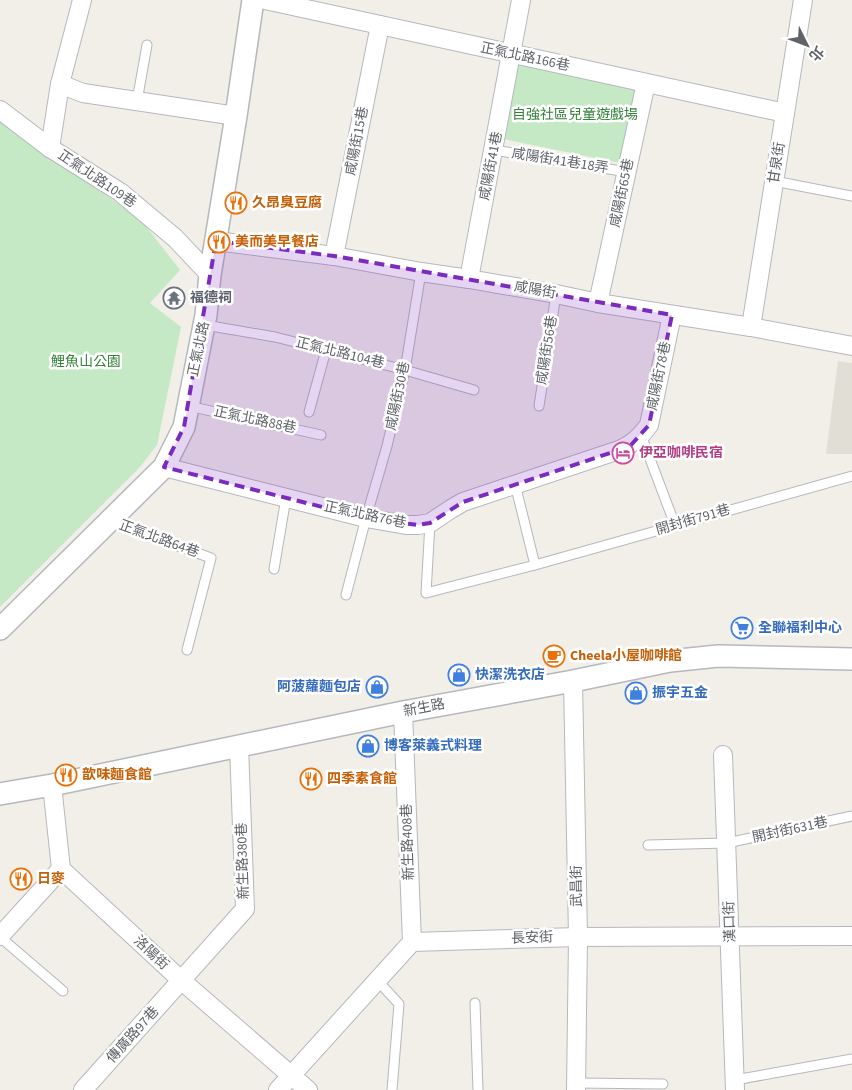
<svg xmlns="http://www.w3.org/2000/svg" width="852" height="1090" font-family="'Source Sans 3','Noto Sans TC',sans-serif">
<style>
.education{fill:#e1ded6}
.green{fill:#c5e8c5}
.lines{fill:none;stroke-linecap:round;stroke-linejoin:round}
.service-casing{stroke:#b5b8bc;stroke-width:11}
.minor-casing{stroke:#b5b8bc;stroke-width:20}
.tertiary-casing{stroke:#b5b8bc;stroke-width:24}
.service{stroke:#fff;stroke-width:9}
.minor{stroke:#fff;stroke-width:18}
.tertiary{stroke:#fff;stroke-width:21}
.marked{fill:#7b2cbf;fill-opacity:0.2;stroke:#7b2cbf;stroke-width:4;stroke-dasharray:10 6;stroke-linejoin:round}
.labels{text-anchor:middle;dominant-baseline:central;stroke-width:5;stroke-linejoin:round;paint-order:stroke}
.street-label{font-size:14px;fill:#5f6368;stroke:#fff}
.park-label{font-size:14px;fill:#348238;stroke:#fff}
.food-label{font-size:14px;font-weight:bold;fill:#c56008;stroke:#fff;text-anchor:start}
.worship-label{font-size:14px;font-weight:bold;fill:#5b616d;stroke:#fff;text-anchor:start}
.hotel-label{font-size:14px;font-weight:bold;fill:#b23c85;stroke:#fff;text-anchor:start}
.shop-label{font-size:14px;font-weight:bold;fill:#366cbe;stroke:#fff;text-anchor:start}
</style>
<rect width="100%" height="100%" fill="#f1efe8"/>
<!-- education -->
<path class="education" d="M838 361 852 363V454H826Z"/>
<!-- green -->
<g class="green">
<path d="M519 64 636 89 620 163 503 139Z"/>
<path d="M0 121 141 220 180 270 150 303 181 327 157 445 140 467 0 607Z"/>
</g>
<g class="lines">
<!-- service casing -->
<g class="service-casing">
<g id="service">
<path d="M137 101 147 45"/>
<path d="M494 150 627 172"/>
<path d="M774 181 852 196"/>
<path d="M205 325 275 337 405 370 474 390"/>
<path d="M188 406 321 435"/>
<path d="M539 406 556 294"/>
<path d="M309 412 326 350"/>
<path d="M641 435 675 525"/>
<path d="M515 484 535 565"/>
<path d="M109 521 211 558 187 650"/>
<path d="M430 523 426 593 535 565 852 476"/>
<path d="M274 569 286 498"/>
<path d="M346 595 366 518 387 446 405 370 421 272"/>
<path d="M648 845 727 843 852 816"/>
<path d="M0 937 63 991"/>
<path d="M377 980 399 1004 392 1090"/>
<path d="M475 1003 478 1090"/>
<path d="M735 1080 852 1059"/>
<path d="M576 1083 663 1084"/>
</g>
</g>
<!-- minor casing -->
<g class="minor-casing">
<g id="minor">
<path d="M265 0 785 113"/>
<path d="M60 84 83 93 236 116"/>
<path d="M0 110 50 148 120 192 175 238 210 275"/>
<path d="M50 148 60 84 82 0"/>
<path d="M216 241 334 256 421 272 469 279 556 294 598 303 751 327 852 346"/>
<path d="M334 256 380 25"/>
<path d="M469 279 521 0"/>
<path d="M598 303 646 83"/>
<path d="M751 327 803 0"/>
<path d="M164 467 366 518 406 525H418L430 523 451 509 463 502 619 450C634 443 639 438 649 425L672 315"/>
<path d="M573 681 578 937 576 1090"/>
<path d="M403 712 412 942"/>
<path d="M723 755 735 1090"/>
<path d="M52 785 61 869 182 981 308 1090"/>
<path d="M0 936 61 869"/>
<path d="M83 1090 245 909 239 746"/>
<path d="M278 1090 412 942 578 937 852 936"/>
</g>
</g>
<!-- tertiary casing -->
<g class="tertiary-casing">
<g id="tertiary">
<path d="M0 629 164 467 184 427 206 315 210 275 236 116 253 0"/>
<path d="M0 794 52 785 403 712 573 681 670 661 718 656 852 659"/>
</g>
</g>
<!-- service -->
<use href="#service" class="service"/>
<!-- minor -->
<use href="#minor" class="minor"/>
<!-- tertiary -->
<use href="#tertiary" class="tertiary"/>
</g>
<!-- marked area -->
<path class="marked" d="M216 241 334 256 672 315 649 425 631 445 619 450 463 502 430 523 418 525 366 518 164 467 184 427Z"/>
<!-- icons -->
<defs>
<g id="restaurant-ring" transform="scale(1.125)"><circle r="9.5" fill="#fff" stroke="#e8710a" stroke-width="1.5"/><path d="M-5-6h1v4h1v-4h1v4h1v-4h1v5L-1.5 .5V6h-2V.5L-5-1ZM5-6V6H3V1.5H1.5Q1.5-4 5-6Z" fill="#e8710a"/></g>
<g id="temple-ring" transform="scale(1.125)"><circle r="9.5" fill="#fff" stroke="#6b7280" stroke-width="1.5"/><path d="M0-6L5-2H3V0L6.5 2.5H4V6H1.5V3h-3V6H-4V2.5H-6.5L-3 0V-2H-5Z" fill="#6b7280"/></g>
<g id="hotel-ring" transform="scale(1.125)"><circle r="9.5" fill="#fff" stroke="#d1479c" stroke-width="1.5"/><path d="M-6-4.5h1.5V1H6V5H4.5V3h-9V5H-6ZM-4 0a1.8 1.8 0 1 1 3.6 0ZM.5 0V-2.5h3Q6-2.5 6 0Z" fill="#d1479c"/></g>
<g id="supermarket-ring" transform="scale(1.125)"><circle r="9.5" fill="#fff" stroke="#3f7fe0" stroke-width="1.5"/><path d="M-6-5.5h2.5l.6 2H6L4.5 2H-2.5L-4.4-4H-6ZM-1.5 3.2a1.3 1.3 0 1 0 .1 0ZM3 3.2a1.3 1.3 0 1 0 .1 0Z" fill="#3f7fe0"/></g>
<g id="cafe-ring" transform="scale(1.125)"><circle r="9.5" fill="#fff" stroke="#e8710a" stroke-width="1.5"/><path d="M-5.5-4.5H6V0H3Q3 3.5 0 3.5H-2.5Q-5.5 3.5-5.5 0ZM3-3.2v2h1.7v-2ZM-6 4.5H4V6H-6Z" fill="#e8710a"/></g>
<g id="shop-ring" transform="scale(1.125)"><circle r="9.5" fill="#fff" stroke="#3f7fe0" stroke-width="1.5"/><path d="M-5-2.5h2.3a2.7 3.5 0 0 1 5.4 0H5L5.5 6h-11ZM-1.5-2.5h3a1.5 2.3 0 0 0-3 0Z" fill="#3f7fe0"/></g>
</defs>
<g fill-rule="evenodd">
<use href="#restaurant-ring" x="236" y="203"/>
<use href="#restaurant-ring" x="219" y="242"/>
<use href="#temple-ring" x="174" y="298"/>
<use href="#hotel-ring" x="623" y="453"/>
<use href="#supermarket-ring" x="742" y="628"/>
<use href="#cafe-ring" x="554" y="656"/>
<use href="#shop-ring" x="459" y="675"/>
<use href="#shop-ring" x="377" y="687"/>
<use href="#shop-ring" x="636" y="693"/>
<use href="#shop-ring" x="368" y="746"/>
<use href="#restaurant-ring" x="66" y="775"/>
<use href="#restaurant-ring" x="311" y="779"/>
<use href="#restaurant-ring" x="21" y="879"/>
</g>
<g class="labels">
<!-- street labels -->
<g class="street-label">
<text transform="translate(525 57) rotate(12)">正氣北路166巷</text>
<text transform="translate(357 141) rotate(-79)">咸陽街15巷</text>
<text transform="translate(560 161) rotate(9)">咸陽街41巷18弄</text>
<text transform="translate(777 163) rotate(-81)">甘泉街</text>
<text transform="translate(491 166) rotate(-79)">咸陽街41巷</text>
<text transform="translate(97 179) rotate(34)">正氣北路109巷</text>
<text transform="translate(622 193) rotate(-78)">咸陽街65巷</text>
<text transform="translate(535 290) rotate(10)">咸陽街</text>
<text transform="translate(199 349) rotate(-78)">正氣北路</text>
<text transform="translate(547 350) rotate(-81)">咸陽街56巷</text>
<text transform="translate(340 353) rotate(14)">正氣北路104巷</text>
<text transform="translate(659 376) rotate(-78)">咸陽街78巷</text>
<text transform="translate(398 396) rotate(-78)">咸陽街30巷</text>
<text transform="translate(255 420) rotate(12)">正氣北路88巷</text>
<text transform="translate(365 515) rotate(12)">正氣北路76巷</text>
<text transform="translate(693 520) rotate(-16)">開封街791巷</text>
<text transform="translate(159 539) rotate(20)">正氣北路64巷</text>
<text transform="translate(424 708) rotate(-11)">新生路</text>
<text transform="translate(790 830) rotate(-12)">開封街631巷</text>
<text transform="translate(408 842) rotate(-92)">新生路408巷</text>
<text transform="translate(243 861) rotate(-92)">新生路380巷</text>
<text transform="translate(577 886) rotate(-91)">武昌街</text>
<text transform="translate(730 922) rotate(-92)">漢口街</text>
<text transform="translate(532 938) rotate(-2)">長安街</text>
<text transform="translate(151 953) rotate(43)">洛陽街</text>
<text transform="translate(133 1035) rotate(-48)">傳廣路97巷</text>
</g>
<!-- park labels -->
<g class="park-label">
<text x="575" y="115">自強社區兒童遊戲場</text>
<text x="86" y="362">鯉魚山公園</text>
</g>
<!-- food labels -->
<g class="food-label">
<text x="252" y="203">久昂臭豆腐</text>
<text x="235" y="242">美而美早餐店</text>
<text x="570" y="656">Cheela小屋咖啡館</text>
<text x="82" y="775">歆味麵食館</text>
<text x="327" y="779">四季素食館</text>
<text x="37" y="879">日麥</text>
</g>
<!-- worship labels -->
<g class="worship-label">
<text x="190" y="298">福德祠</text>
</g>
<!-- hotel labels -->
<g class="hotel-label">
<text x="639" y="453">伊亞咖啡民宿</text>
</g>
<!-- shop labels -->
<g class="shop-label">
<text x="758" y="628">全聯福利中心</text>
<text x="475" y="675">快潔洗衣店</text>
<text x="361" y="687" text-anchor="end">阿菠蘿麵包店</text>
<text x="652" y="693">振宇五金</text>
<text x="384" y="746">博客萊義式料理</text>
</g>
</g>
<!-- north arrow -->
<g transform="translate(807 45) rotate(132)" stroke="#ffffff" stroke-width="4" paint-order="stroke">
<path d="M0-4L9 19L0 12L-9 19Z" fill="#5f6368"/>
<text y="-8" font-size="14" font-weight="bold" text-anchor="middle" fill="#5f6368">北</text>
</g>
</svg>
